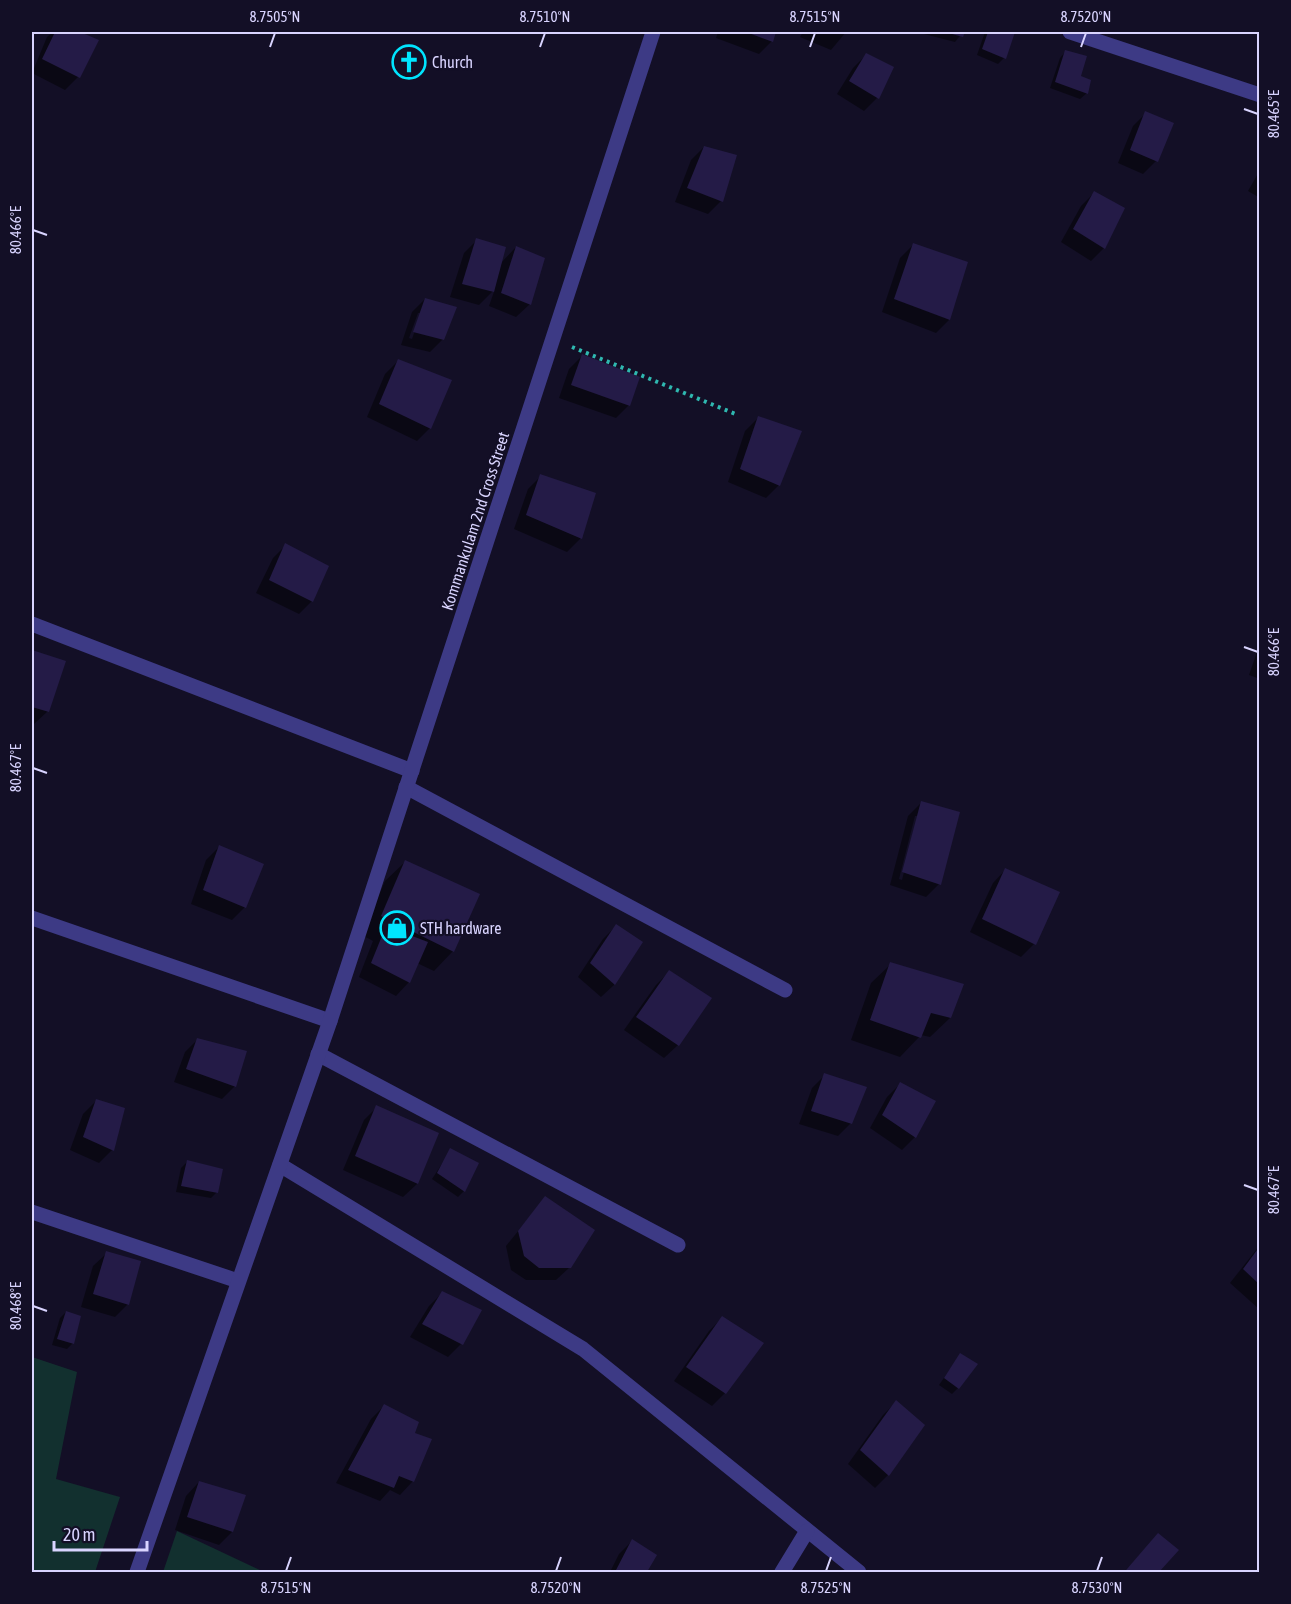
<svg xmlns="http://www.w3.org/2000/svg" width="1291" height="1604" font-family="'Asap Condensed',sans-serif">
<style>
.green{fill:#12302f}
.shadow{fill:#0007;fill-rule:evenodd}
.building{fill:#241b47}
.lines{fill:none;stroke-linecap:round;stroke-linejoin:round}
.path{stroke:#2fb8b0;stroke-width:4;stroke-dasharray:3 4.5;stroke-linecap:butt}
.street{stroke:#3d3a85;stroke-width:15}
.ticks{fill:none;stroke:#d9d4ff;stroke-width:2}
.labels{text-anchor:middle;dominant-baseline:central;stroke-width:4.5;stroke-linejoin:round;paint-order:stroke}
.poi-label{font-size:16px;fill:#d9d4ff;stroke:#130f26;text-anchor:start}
.street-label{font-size:16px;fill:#d9d4ff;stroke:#130f26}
.neatline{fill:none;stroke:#d9d4ff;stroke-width:2}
.ticks-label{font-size:15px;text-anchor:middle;fill:#d9d4ff}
</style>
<rect width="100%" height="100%" fill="#130f26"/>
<!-- green -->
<g class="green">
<path d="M32 1357 77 1372 56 1479 120 1497 95 1572H32Z"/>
<path d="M177 1531 264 1572H163Z"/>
</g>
<!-- shadow -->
<g class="shadow">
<path d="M53 32H76L97 41 78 77 65 90 32 73 47 37Z"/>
<path d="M718 32H775L772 41 759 54 716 38Z"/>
<path d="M803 32H846L831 50 800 37Z"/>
<path d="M925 32H963L955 42 924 34Z"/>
<path d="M985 32 1013 33 1004 58 998 64 977 55Z"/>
<path d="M1066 51 1087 93 1080 99 1050 88 1060 58Z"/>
<path d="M866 55 877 98 864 111 837 94 853 68Z"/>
<path d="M1146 113 1156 161 1143 174 1118 163 1133 126Z"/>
<path d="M704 147 735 156 721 201 708 214 675 202 691 160Z"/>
<path d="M1260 170V198L1248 191Z"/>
<path d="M1094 193 1104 248 1091 261 1061 242 1081 206Z"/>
<path d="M477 240 500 264 516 247 530 304 516 317 489 306 495 289 479 305 450 297 464 253Z"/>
<path d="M913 245 949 320 936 333 882 312 900 258Z"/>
<path d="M425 299 443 339 430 352 401 345 412 312ZM418 313H421L412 339 409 338Z"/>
<path d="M582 356 629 405 616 418 559 398 569 369Z"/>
<path d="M398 361 430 428 417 441 367 417 385 374Z"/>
<path d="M758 418 779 485 766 498 728 482 745 431Z"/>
<path d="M541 476 594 494 580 539 567 552 514 529 528 489Z"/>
<path d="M286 545 312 601 299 614 256 593 273 558Z"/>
<path d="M1260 643V679L1249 675Z"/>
<path d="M32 652 64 662 48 711 34 724H32Z"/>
<path d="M921 803 939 884 926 897 890 885 908 816ZM915 816H918L902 880 899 879Z"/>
<path d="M219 847 245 907 232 920 191 904 206 860Z"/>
<path d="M405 862 453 951 434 971 417 963 409 982 396 996 359 977 373 941 362 935 385 881Z"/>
<path d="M1006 869 1034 944 1021 957 970 932 993 883Z"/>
<path d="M616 926 641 943 614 985 601 997 578 977 603 939Z"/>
<path d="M891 964 950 1018 930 1037 921 1035 900 1057 851 1040 871 983Z"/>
<path d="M669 972 678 1045 664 1058 624 1030 656 985Z"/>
<path d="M198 1039 235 1086 222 1099 174 1082 185 1052Z"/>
<path d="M825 1075 851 1123 838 1136 799 1124 812 1088Z"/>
<path d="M900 1084 915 1137 902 1150 870 1128 887 1097Z"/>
<path d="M96 1101 112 1150 99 1163 70 1150 83 1114Z"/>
<path d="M377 1107 437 1134 417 1184 403 1197 343 1170 364 1120Z"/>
<path d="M451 1150 464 1191 458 1197 432 1179Z"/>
<path d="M187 1162 217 1192 211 1198 176 1192 181 1168Z"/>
<path d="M545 1198 570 1267 556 1280H526L511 1270 506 1246Z"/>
<path d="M1260 1245V1309H1259L1230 1283Z"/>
<path d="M107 1253 128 1304 115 1317 81 1307 93 1266Z"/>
<path d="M442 1293 461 1344 448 1357 410 1337 429 1306Z"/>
<path d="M66 1312 73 1343 67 1349 52 1345 60 1318Z"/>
<path d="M722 1318 725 1393 712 1406 674 1381 709 1331Z"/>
<path d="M960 1355 958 1388 952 1394 939 1385Z"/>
<path d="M896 1402 888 1475 875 1488 848 1464 883 1415Z"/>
<path d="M384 1406 413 1434V1481L400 1495 390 1490 380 1501 336 1483 371 1419Z"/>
<path d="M199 1482 232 1532 219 1545 175 1530 186 1496Z"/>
<path d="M1158 1535 1177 1550 1157 1572H1124Z"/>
<path d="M632 1541 655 1555 645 1572H610L619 1554Z"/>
</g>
<!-- building -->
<g class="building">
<path d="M55 32H80L99 40 80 78 42 59Z"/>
<path d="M746 32H776L773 42Z"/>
<path d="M945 32H965L963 37Z"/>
<path d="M988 32H1015L1006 59 982 49Z"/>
<path d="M1065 50 1087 56 1081 76 1091 80 1088 94 1055 82Z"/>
<path d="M866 53 894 67 879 99 849 81Z"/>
<path d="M1145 111 1174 123 1158 162 1130 150Z"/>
<path d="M704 146 737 155 723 202 687 188Z"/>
<path d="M1094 191 1125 208 1105 249 1073 229Z"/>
<path d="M476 238 506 247 494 292 462 284Z"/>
<path d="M913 243 968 262 950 320 894 299Z"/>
<path d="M516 246 545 258 531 305 501 293Z"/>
<path d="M425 298 457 307 444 340 413 332Z"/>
<path d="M582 354 640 377 630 406 571 385Z"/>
<path d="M398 359 452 380 431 429 379 404Z"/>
<path d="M758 416 802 431 780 486 740 469Z"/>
<path d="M540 474 596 493 582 539 526 515Z"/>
<path d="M285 543 329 566 313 602 269 580Z"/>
<path d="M32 650 66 661 49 712 32 707Z"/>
<path d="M921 801 960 812 941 885 902 872Z"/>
<path d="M219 845 264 864 246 908 203 890Z"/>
<path d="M405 860 480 894 454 952 381 916Z"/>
<path d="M1005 868 1060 892 1036 945 982 919Z"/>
<path d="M616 924 643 942 615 985 590 963Z"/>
<path d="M386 926 428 942 410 983 371 963Z"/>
<path d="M890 962 964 984 951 1018 931 1013 921 1038 870 1020Z"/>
<path d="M669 970 712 998 679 1046 636 1017Z"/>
<path d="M197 1038 247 1051 236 1087 186 1069Z"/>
<path d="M824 1073 867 1087 852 1124 811 1111Z"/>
<path d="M900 1082 936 1101 916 1138 882 1115Z"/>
<path d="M96 1099 125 1108 114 1151 83 1137Z"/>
<path d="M376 1105 439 1133 418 1184 355 1156Z"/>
<path d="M450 1148 479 1163 465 1192 437 1173Z"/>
<path d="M187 1160 223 1169 218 1193 181 1186Z"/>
<path d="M545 1196 595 1230 571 1268H539L524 1256 518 1231Z"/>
<path d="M1260 1246V1285L1243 1269Z"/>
<path d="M106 1251 141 1261 129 1305 93 1294Z"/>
<path d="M442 1291 482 1310 463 1345 422 1324Z"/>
<path d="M66 1311 81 1316 74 1344 57 1339Z"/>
<path d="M722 1316 764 1343 726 1394 686 1367Z"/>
<path d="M960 1353 978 1364 959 1389 944 1378Z"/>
<path d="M896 1400 925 1425 889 1476 860 1450Z"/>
<path d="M384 1404 419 1422 415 1433 432 1439 414 1482 399 1476 394 1488 348 1470Z"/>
<path d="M199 1481 246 1495 233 1532 187 1517Z"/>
<path d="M1158 1533 1179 1550 1159 1572H1128L1126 1570Z"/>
<path d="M632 1539 657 1555 647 1572H615Z"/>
</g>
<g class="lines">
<!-- path -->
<path class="path" d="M572 347 738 415"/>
<!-- street -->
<g class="street">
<path d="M1070 32 1260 95"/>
<path d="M32 624 412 771"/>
<path d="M406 787 785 990"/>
<path d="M32 918 330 1021"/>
<path d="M318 1054 678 1245"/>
<path d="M280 1165 583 1349 859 1572"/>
<path d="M32 1212 238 1281"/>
<path d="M137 1572 330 1021 653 32"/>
<path d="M782 1572 807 1531"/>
</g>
</g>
<!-- ticks -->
<path class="ticks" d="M270 47 275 33M540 47 545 33M810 47 815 33M1081 47 1086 33M1244 109 1258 114M33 230 47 235M1244 647 1258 652M33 768 47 773M1244 1185 1258 1190M33 1306 47 1311M286 1571 291 1557M556 1571 561 1557M826 1571 831 1557M1097 1571 1102 1557"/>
<!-- icons -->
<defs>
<g id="church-ring" transform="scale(1.725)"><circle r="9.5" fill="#130f26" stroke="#00e5ff" stroke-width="1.5"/><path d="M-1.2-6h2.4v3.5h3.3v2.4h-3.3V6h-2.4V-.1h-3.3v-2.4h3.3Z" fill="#00e5ff"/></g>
<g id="shop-ring" transform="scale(1.725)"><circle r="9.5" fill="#130f26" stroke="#00e5ff" stroke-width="1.5"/><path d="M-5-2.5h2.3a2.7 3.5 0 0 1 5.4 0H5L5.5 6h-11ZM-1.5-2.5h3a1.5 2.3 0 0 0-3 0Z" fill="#00e5ff"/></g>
</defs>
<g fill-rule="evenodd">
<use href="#church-ring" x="409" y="62"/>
<use href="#shop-ring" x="397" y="928"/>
</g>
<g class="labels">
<!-- poi labels -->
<g class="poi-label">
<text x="432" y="62">Church</text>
<text x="420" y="928">STH hardware</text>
</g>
<!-- street labels -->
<g class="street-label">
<text transform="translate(475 521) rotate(-72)">Kommankulam 2nd Cross Street</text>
</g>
</g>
<!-- border -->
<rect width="1291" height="1604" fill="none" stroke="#130f26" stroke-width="66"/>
<!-- scale -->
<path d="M54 1541v9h93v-9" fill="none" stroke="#d9d4ff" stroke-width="3"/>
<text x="63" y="1541" font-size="18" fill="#d9d4ff" stroke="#130f26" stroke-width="4.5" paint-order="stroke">20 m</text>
<rect x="33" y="33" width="1225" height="1538" class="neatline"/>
<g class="ticks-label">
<text x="275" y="22">8.7505°N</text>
<text x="545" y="22">8.7510°N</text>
<text x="815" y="22">8.7515°N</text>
<text x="1086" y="22">8.7520°N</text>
<text transform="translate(1274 114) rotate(-90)" y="5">80.465°E</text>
<text transform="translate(16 230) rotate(-90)" y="5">80.466°E</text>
<text transform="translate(1274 652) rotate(-90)" y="5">80.466°E</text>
<text transform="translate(16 768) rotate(-90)" y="5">80.467°E</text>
<text transform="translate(1274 1190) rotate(-90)" y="5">80.467°E</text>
<text transform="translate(16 1306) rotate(-90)" y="5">80.468°E</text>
<text x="286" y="1593">8.7515°N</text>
<text x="556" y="1593">8.7520°N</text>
<text x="826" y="1593">8.7525°N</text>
<text x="1097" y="1593">8.7530°N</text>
</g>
</svg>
